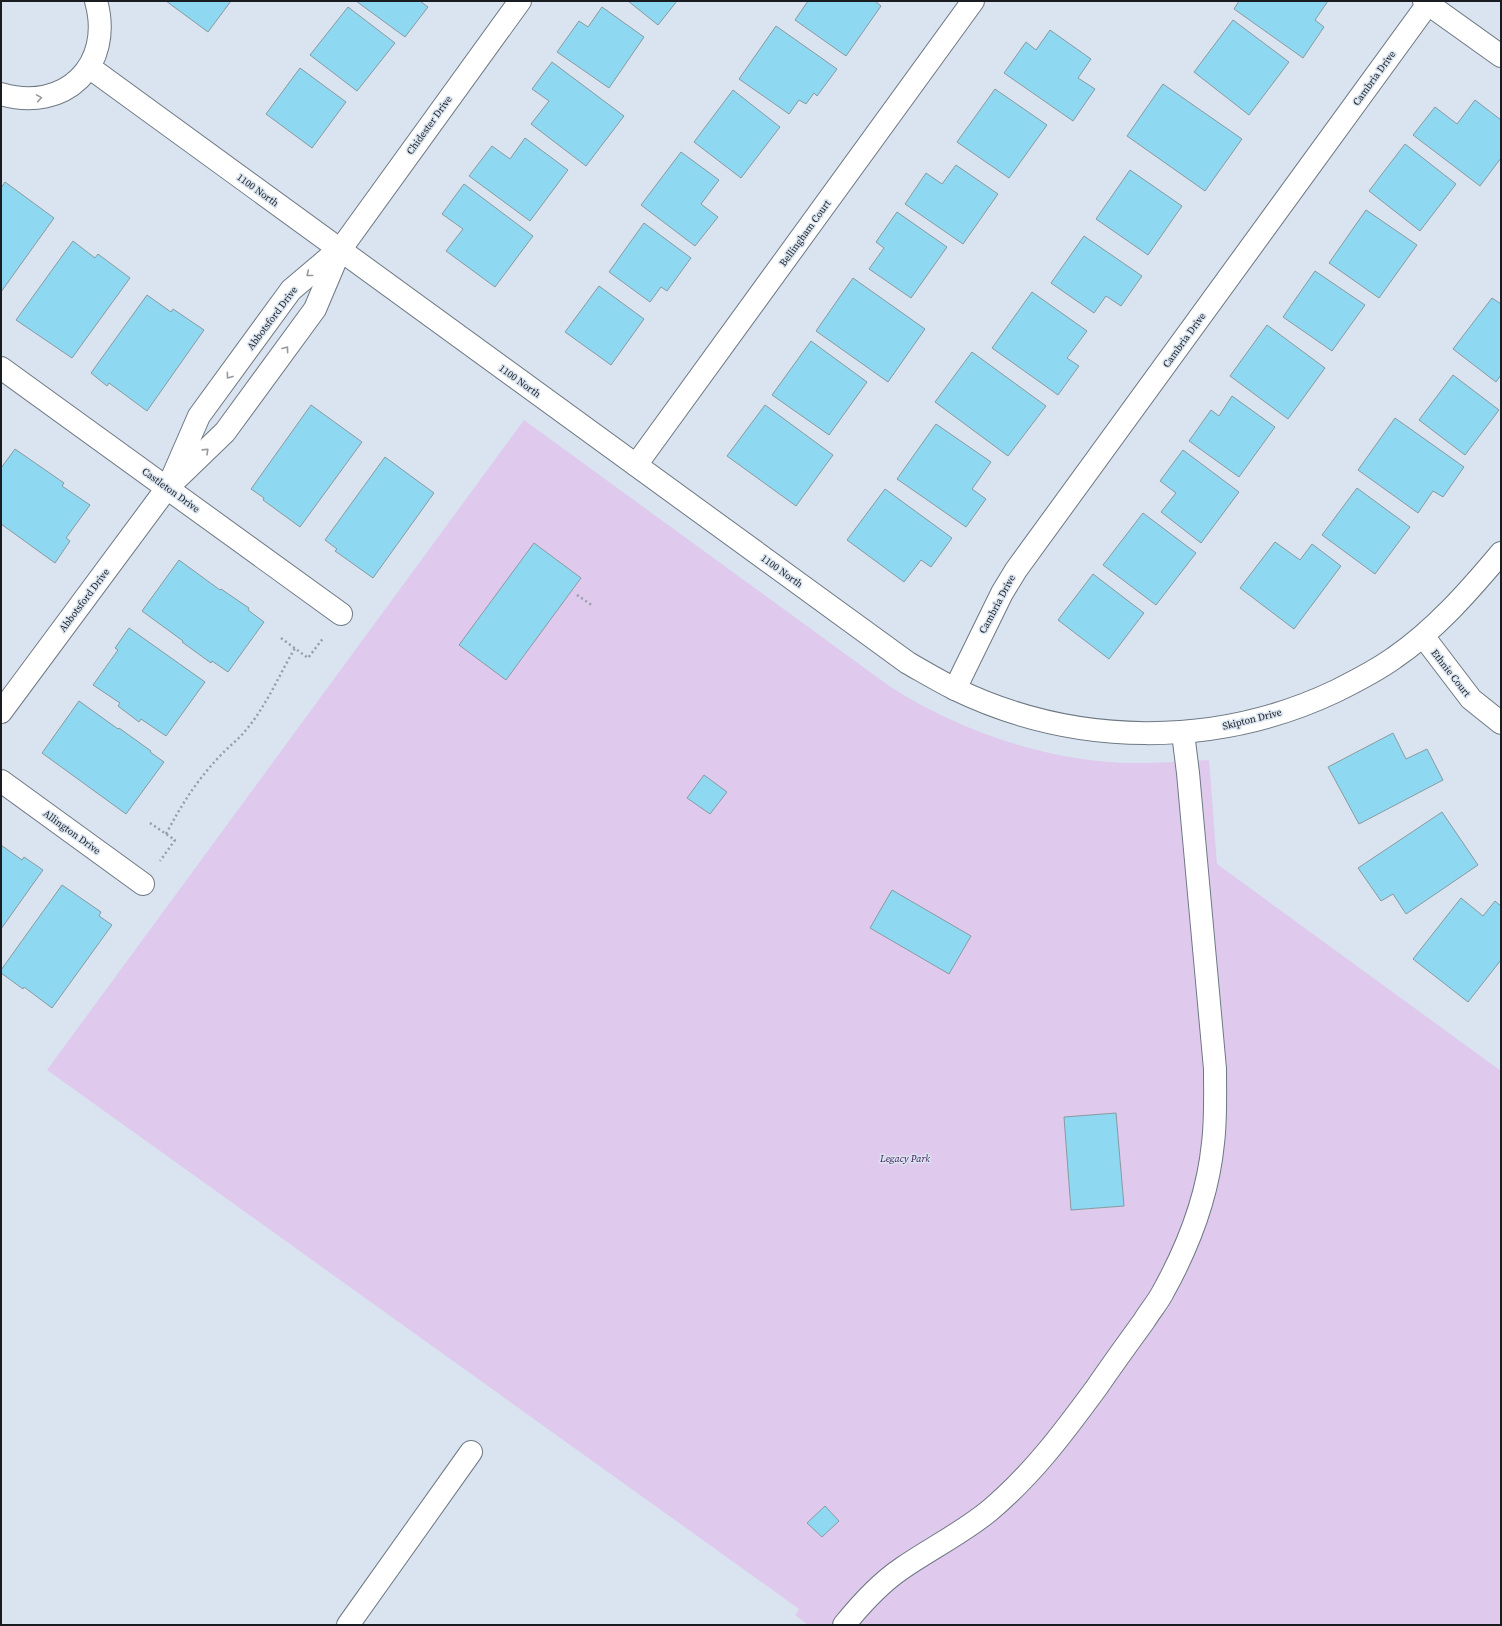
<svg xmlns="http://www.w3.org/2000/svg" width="1502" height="1626" font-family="'Source Serif 4',serif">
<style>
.green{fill:#dfcaee}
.building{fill:#8fd8f1;stroke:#899aa0}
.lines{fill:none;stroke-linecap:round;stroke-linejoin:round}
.minor-casing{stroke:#6e7883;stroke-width:24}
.path{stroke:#959ea7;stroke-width:2.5;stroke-dasharray:2 3;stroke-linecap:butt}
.minor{stroke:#fff;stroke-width:22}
.oneway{stroke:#98999b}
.labels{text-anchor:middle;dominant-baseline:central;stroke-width:3;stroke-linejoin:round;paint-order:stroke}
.street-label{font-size:10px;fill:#191d21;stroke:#d9e4f0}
.park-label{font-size:10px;font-style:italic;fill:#421a57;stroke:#d9e4f0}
</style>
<rect width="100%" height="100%" fill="#d9e4f0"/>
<!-- green -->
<path class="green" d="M524 420 892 688C906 696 920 705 935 712 994 742 1069 763 1136 763 1160 763 1184 761 1209 760L1217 864 1501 1071V1625H808L795 1615 799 1609 47 1070Z"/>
<!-- building -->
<g class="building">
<path d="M166 1H231L208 32Z"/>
<path d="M356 1H420L428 7 405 37Z"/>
<path d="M628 1H677L658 25Z"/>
<path d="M808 1H875L881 6 846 56 795 20Z"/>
<path d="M1239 1H1328L1315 20 1324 27 1303 58 1234 9Z"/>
<path d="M348 7 395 43 357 91 310 55Z"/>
<path d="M602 7 644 37 609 88 557 52 579 21 588 27Z"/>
<path d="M1233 20 1289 62 1249 115 1194 72Z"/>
<path d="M776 26 837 69 817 96 814 93 806 104 799 100 789 114 739 79Z"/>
<path d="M1050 30 1091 59 1078 78 1095 89 1073 121 1004 73 1026 42 1036 50Z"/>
<path d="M552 62 624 116 586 166 531 124 549 101 532 89Z"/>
<path d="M300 68 346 102 312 148 266 114Z"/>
<path d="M1163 84 1242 139 1205 191 1127 136Z"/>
<path d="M995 89 1047 125 1009 178 957 142Z"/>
<path d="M733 90 780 127 741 178 694 142Z"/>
<path d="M1475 100 1501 120V158L1480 186 1413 135 1435 107 1457 124Z"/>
<path d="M525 138 568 170 530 221 469 176 492 146 510 159Z"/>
<path d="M1405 144 1456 184 1420 231 1369 191Z"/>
<path d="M681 152 719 180 701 204 718 217 695 246 641 205Z"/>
<path d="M956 165 998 194 963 244 905 204 926 173 942 184Z"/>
<path d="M1130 170 1182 206 1148 255 1096 219Z"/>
<path d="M5 182 54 218 1 292V188Z"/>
<path d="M464 184 533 236 495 287 446 251 463 229 442 214Z"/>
<path d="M1366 210 1417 245 1379 298 1329 263Z"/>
<path d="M897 212 947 247 911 298 869 269 884 248 876 242Z"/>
<path d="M644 223 691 258 667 291 661 287 650 302 609 272Z"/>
<path d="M1084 236 1142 276 1121 306 1106 296 1094 313 1051 283Z"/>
<path d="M73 241 95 258 98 254 130 278 72 358 16 320Z"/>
<path d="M1315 271 1365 305 1332 351 1283 317Z"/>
<path d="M853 278 925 329 888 382 816 331Z"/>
<path d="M599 286 644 319 611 365 565 332Z"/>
<path d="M1032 292 1087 331 1067 358 1079 366 1058 395 992 348Z"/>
<path d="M147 295 171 312 173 309 204 330 147 411 109 383 107 386 91 373Z"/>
<path d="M1492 298 1501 304V375L1496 382 1453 349Z"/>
<path d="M1267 325 1325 368 1288 419 1230 376Z"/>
<path d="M811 341 867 382 829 435 772 395Z"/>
<path d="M972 352 1046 406 1008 456 935 402Z"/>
<path d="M1453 375 1499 410 1465 455 1419 420Z"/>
<path d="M1232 396 1275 427 1239 477 1189 441 1211 410 1219 416Z"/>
<path d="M311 405 362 442 300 527 263 500 264 498 251 489Z"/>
<path d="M765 405 833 455 796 506 727 456Z"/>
<path d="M1395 418 1464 467 1443 497 1433 491 1418 513 1358 470Z"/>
<path d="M936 424 991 462 972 489 986 499 966 527 897 479Z"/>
<path d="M15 449 64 483 62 486 90 505 66 538 70 541 55 563 1 524V468Z"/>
<path d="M1183 450 1239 492 1201 543 1161 512 1176 493 1160 481Z"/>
<path d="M385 457 434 493 373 578 335 551 337 549 325 540Z"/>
<path d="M1357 488 1410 527 1375 574 1322 535Z"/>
<path d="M885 489 952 538 931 567 921 560 904 582 847 540Z"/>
<path d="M1143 513 1196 553 1156 605 1103 565Z"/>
<path d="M1275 542 1300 560 1312 544 1341 566 1294 629 1240 588Z"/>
<path d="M534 543 581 578 506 680 459 645Z"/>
<path d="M179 560 220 590 221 589 249 608 248 610 264 622 228 672 212 661 211 663 182 642 183 641 142 611Z"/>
<path d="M1093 574 1144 613 1109 659 1058 620Z"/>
<path d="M129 628 205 682 166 736 141 719 139 722 118 706 120 703 93 685 118 650 115 648Z"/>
<path d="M79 701 118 729 119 728 151 751 150 752 164 762 126 814 42 753Z"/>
<path d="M1393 733 1406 759 1427 749 1443 780 1359 824 1328 767Z"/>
<path d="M704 775 727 792 710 814 687 798Z"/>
<path d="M1442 812 1478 865 1406 914 1393 894 1381 901 1358 868Z"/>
<path d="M1 845 22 860 24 857 43 870 1 929Z"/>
<path d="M62 885 101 912 99 916 112 925 52 1008 24 987 23 989 1 973V970Z"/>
<path d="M892 890 971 936 949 974 870 928Z"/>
<path d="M1461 898 1483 916 1495 901 1501 906V960L1468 1002 1413 959Z"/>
<path d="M1116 1113 1124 1206 1071 1210 1064 1117Z"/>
<path d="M825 1506 839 1521 822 1537 807 1523Z"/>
</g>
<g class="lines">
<!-- minor casing -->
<g class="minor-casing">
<g id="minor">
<path d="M1424 1 1501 56"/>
<path d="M89 67 908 663C924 672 939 681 955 689 1075 747 1216 748 1336 691 1356 681 1376 671 1394 658 1435 630 1469 591 1501 553"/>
<path d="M1 94C65 113 114 65 96 1"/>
<path d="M1 368 341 614"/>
<path d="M636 465 973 1"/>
<path d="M172 478 199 416 291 290 337 251"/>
<path d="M1423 636 1471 699 1501 723"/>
<path d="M955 689 1002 593 1016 570 1430 1"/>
<path d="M1 712 167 488 225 432 315 309 340 250 520 1"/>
<path d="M1 781 143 884"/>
<path d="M348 1625 471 1452"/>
<path d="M844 1625C861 1604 879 1584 901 1569 930 1549 962 1533 989 1511 1032 1475 1064 1432 1097 1387 1112 1365 1128 1343 1144 1321 1150 1311 1158 1302 1163 1292 1188 1247 1208 1195 1213 1143 1216 1119 1215 1094 1215 1069L1188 773 1183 733"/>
</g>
</g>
<!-- path -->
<g class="path">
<path d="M577 595 593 606"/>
<path d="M281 638 308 658 324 637"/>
<path d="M150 823 175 840 160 861"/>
<path d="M166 834C182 804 195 783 218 758 227 748 238 740 246 730 267 705 279 675 295 648"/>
</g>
<!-- minor -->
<use href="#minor" class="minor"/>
</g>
<!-- one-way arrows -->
<defs><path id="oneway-chevron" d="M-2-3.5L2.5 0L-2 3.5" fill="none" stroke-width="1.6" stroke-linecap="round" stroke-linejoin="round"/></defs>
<g class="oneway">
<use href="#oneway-chevron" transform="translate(39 98) rotate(-9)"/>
<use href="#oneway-chevron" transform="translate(309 274) rotate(141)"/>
<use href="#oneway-chevron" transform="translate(286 349) rotate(-54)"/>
<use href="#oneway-chevron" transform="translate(229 376) rotate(126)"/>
<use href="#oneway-chevron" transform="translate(206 451) rotate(-44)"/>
</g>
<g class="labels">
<!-- street labels -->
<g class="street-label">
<text transform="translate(1374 78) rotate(-54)">Cambria Drive</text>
<text transform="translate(429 125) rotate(-54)">Chidester Drive</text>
<text transform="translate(258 190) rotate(36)">1100 North</text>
<text transform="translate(805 233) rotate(-54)">Bellingham Court</text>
<text transform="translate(272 318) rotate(-53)">Abbotsford Drive</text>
<text transform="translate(1184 340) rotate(-54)">Cambria Drive</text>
<text transform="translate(520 381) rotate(36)">1100 North</text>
<text transform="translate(171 490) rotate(36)">Castleton Drive</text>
<text transform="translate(782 571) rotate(36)">1100 North</text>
<text transform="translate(84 600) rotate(-53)">Abbotsford Drive</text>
<text transform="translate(997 604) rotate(-62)">Cambria Drive</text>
<text transform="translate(1451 673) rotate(52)">Ethnie Court</text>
<text transform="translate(1252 719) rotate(-14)">Skipton Drive</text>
<text transform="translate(72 832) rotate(36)">Allington Drive</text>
</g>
<!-- park labels -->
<g class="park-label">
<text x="905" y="1158">Legacy Park</text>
</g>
</g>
<!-- border -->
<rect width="1502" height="1626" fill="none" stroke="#191d21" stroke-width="4"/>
</svg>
